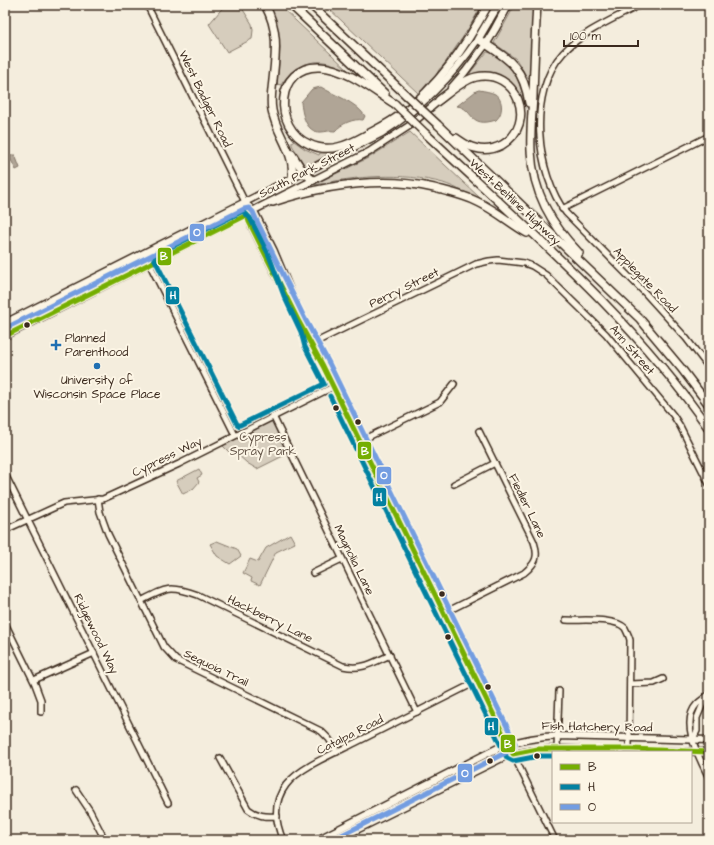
<svg xmlns="http://www.w3.org/2000/svg" width="714" height="845" font-family="'Architects Daughter',sans-serif">
<style>
.green{fill:#d6cdbd;stroke:#887c6e}
.water{fill:#b0a596;stroke:#817466}
.lines{fill:none;stroke-linecap:round;stroke-linejoin:round}
.minor-casing{stroke:#3b2a1e;stroke-width:8}
.major-casing{stroke:#3b2a1e;stroke-width:9}
.highway-casing{stroke:#3b2a1e;stroke-width:10}
.minor{stroke:#fcf5e5;stroke-width:5}
.major{stroke:#fcf5e5;stroke-width:6}
.highway{stroke:#fcf5e5;stroke-width:7}
.highway-bridge-casing{stroke:#3b2a1e;stroke-width:10;stroke-linecap:butt}
.highway-bridge{stroke:#fcf5e5;stroke-width:7}
.bus-1-casing{stroke:#fcf5e5;stroke-width:8}
.bus-2-casing{stroke:#fcf5e5;stroke-width:8}
.bus-3-casing{stroke:#fcf5e5;stroke-width:8}
.bus-1{stroke:#75ae02;stroke-width:5}
.bus-2{stroke:#0381a1;stroke-width:5}
.bus-3{stroke:#739de1;stroke-width:5}
.bus-dot{fill:#3b2a1e;stroke:#fcf5e5;stroke-width:1.5}
.poi-dot{fill:#1f6fb2;stroke:#fcf5e5;stroke-width:1.5}
.labels{text-anchor:middle;dominant-baseline:central;stroke-width:4;stroke-linejoin:round;paint-order:stroke}
.street-label{font-size:12px;fill:#3b2a1e;stroke:#fcf5e5}
.poi-label{font-size:12px;fill:#3b2a1e;stroke:#fcf5e5;text-anchor:start}
.park-label{font-size:12px;fill:#625346;stroke:#fcf5e5}
.line-badge{stroke:#fcf5e5;stroke-width:1.5}
.badge-label{font-size:11px;text-anchor:middle;font-weight:bold;fill:#fff}
</style>
<rect width="100%" height="100%" fill="#f4eddd"/>
<filter id="ink" filterUnits="userSpaceOnUse"><feTurbulence type="fractalNoise" baseFrequency=".025" numOctaves="2"/><feDisplacementMap in="SourceGraphic" scale="8" xChannelSelector="R" yChannelSelector="G"/><feConvolveMatrix kernelMatrix="1 2 1 2 8 2 1 2 1" color-interpolation-filters="sRGB"/></filter>
<g filter="url(#ink)">
<!-- green -->
<g class="green">
<path d="M225 5H237L242 8 252 24 253 30 252 39 227 52 209 24Z"/>
<path d="M269 5H279L349 71C344 69 338 66 332 64 312 57 292 67 281 85L277 84 280 48 277 28Z"/>
<path d="M325 5H482L467 31 443 66C437 69 437 77 432 82L430 80 419 94Z"/>
<path d="M515 5H534L530 78 527 77 516 59 494 43Z"/>
<path d="M487 52C507 54 519 78 523 95L521 98C513 82 501 72 483 73 479 73 475 75 471 75L470 73Z"/>
<path d="M410 132 480 198C468 195 456 187 443 183 402 172 356 176 315 185V184L370 157Z"/>
<path d="M294 141 305 149 319 155 320 153H328V155L305 167 292 145V142Z"/>
<path d="M273 416 291 452 257 469 247 463 238 455 229 452 220 443Z"/>
<path d="M199 469 202 475 197 478 199 482 193 489 183 494 176 481Z"/>
<path d="M290 534 295 543 276 552 260 585 251 581 252 578 243 573 250 559 258 562 266 548Z"/>
<path d="M217 541 237 549 241 556 230 564 217 556 210 544Z"/>
</g>
<!-- water -->
<g class="water">
<path d="M321 87C335 96 355 101 365 116L363 120C354 118 341 124 335 131 329 130 326 132 321 132 306 133 302 114 301 102L312 89Z"/>
<path d="M479 90C485 91 491 92 495 94 504 100 503 114 496 120 468 129 474 108 457 106L476 91Z"/>
<path d="M12 155H15L20 168 16 170 10 158Z"/>
</g>
<g class="lines">
<!-- minor casing -->
<g class="minor-casing">
<g id="minor">
<path d="M147 5 245 202 247 215 251 226 299 322 323 366 555 840"/>
<path d="M640 5C614 19 583 31 563 53 527 92 536 174 566 213L646 294 686 338 709 368"/>
<path d="M245 202 256 214 274 250 311 339"/>
<path d="M562 209 709 136"/>
<path d="M144 253 235 435"/>
<path d="M312 344 476 264 489 261 498 260 524 263 532 266 546 275 606 334 673 415 680 426 709 484"/>
<path d="M273 416 417 712"/>
<path d="M360 441 440 402 454 384"/>
<path d="M5 474 168 803"/>
<path d="M454 484 495 463"/>
<path d="M98 499 100 512 108 534 164 647 176 660 321 731 329 739 337 752"/>
<path d="M5 530 64 503 103 499 114 494 179 464 333 387"/>
<path d="M313 573 342 559"/>
<path d="M141 601C166 588 170 585 198 595L343 666C363 670 372 663 390 655"/>
<path d="M444 613 524 573C536 563 539 557 534 542L479 431"/>
<path d="M566 620C581 621 615 617 625 628 627 632 629 636 630 640L629 749"/>
<path d="M5 623 35 684 41 700V712"/>
<path d="M34 680 94 653"/>
<path d="M630 684 654 683 663 679"/>
<path d="M709 694C705 698 700 701 697 704 679 723 700 759 709 778"/>
<path d="M693 739 697 731V718L705 699"/>
<path d="M557 749 559 691"/>
<path d="M220 758 248 809C257 816 265 817 277 816"/>
<path d="M76 790 90 811 105 840"/>
<path d="M283 840C275 822 273 802 286 785 300 767 335 753 355 743 396 722 437 702 478 681"/>
</g>
</g>
<!-- major casing -->
<g class="major-casing">
<g id="major">
<path d="M451 88 465 72 486 44"/>
<path d="M5 323 382 133C421 108 452 77 478 39"/>
<path d="M5 336 369 152 409 126 442 98"/>
<path d="M317 840 500 747C520 740 536 737 558 736L709 740"/>
<path d="M336 840 504 757C522 751 538 749 557 749L709 752"/>
</g>
</g>
<!-- highway casing -->
<g class="highway-casing">
<g id="highway">
<path d="M265 5C279 30 276 52 273 80 272 90 270 100 272 110 276 135 296 152 292 179"/>
<path d="M291 5 385 94"/>
<path d="M311 5 406 95"/>
<path d="M498 5 478 39C508 59 523 65 529 103"/>
<path d="M537 5C535 35 534 66 533 96 532 114 530 133 531 151 533 193 551 224 579 253"/>
<path d="M486 44 495 29 508 5"/>
<path d="M439 100C450 92 463 80 476 77 516 68 539 123 502 145 494 149 484 151 475 148 468 147 462 142 456 138"/>
<path d="M395 104C374 91 346 68 320 67 275 65 272 128 309 144 329 154 348 145 366 135 377 129 390 123 400 115 439 86 465 47 488 5"/>
<path d="M438 125 640 319 681 368 709 405"/>
<path d="M426 134C525 227 632 317 709 429"/>
<path d="M292 154 304 173 313 180"/>
<path d="M273 202C325 185 380 176 434 188 449 192 464 195 478 202 495 210 510 223 527 233"/>
</g>
</g>
<!-- minor -->
<use href="#minor" class="minor"/>
<!-- major -->
<use href="#major" class="major"/>
<!-- highway -->
<use href="#highway" class="highway"/>
<!-- highway-bridge casing -->
<g class="highway-bridge-casing">
<g id="highway-bridge">
<path d="M406 95 438 125"/>
<path d="M395 104 426 134"/>
</g>
</g>
<!-- highway-bridge -->
<use href="#highway-bridge" class="highway-bridge"/>
<!-- bus-1 casing -->
<g class="bus-1-casing">
<path id="bus-1" d="M5 336 247 215 249 222 299 322 323 366 513 754 538 749H631L709 752"/>
</g>
<!-- bus-2 casing -->
<g class="bus-2-casing">
<g id="bus-2">
<path d="M243 211 250 218 268 253 284 296 301 332 305 347 324 384 238 426 153 256Z"/>
<path d="M330 396 507 758 513 761 539 756H553"/>
</g>
</g>
<!-- bus-3 casing -->
<g class="bus-3-casing">
<path id="bus-3" d="M10 326 244 209 249 208 253 212 256 219 305 319 329 363 515 743 514 748 511 750 332 840"/>
</g>
<!-- bus-1 -->
<use href="#bus-1" class="bus-1"/>
<!-- bus-2 -->
<use href="#bus-2" class="bus-2"/>
<!-- bus-3 -->
<use href="#bus-3" class="bus-3"/>
</g>
</g>
<!-- markers -->
<g class="bus-dot">
<circle cx="27" cy="325" r="3.5"/>
<circle cx="336" cy="408" r="3.5"/>
<circle cx="358" cy="422" r="3.5"/>
<circle cx="442" cy="594" r="3.5"/>
<circle cx="448" cy="637" r="3.5"/>
<circle cx="488" cy="687" r="3.5"/>
<circle cx="537" cy="756" r="3.5"/>
<circle cx="490" cy="761" r="3.5"/>
</g>
<g class="poi-dot">
<path d="M54 339h4v4h4v4h-4v4h-4v-4h-4v-4h4z"/>
<circle cx="97" cy="366" r="4"/>
</g>
<g class="labels">
<!-- street labels -->
<g class="street-label">
<text transform="translate(205 99) rotate(64)">West Badger Road</text>
<text transform="translate(307 171) rotate(-27)">South Park Street</text>
<text transform="translate(515 202) rotate(43)">West Beltline Highway</text>
<text transform="translate(645 280) rotate(46)">Applegate Road</text>
<text transform="translate(404 288) rotate(-26)">Perry Street</text>
<text transform="translate(632 350) rotate(49)">Ann Street</text>
<text transform="translate(167 457) rotate(-26)">Cypress Way</text>
<text transform="translate(527 506) rotate(64)">Fiedler Lane</text>
<text transform="translate(354 560) rotate(64)">Magnolia Lane</text>
<text transform="translate(270 619) rotate(26)">Hackberry Lane</text>
<text transform="translate(96 634) rotate(64)">Ridgewood Way</text>
<text transform="translate(216 668) rotate(26)">Sequoia Trail</text>
<text transform="translate(597 727) rotate(1)">Fish Hatchery Road</text>
<text transform="translate(350 735) rotate(-27)">Catalpa Road</text>
</g>
<!-- poi labels -->
<g class="poi-label">
<text x="65" y="338">Planned<tspan x="65" dy="14">Parenthood</tspan></text>
<text x="97" y="380" text-anchor="middle">University of<tspan x="97" dy="14">Wisconsin Space Place</tspan></text>
</g>
<!-- park labels -->
<g class="park-label">
<text x="263" y="437">Cypress<tspan x="263" dy="14">Spray Park</tspan></text>
</g>
</g>
<g class="line-badge">
<rect x="189" y="223" width="16" height="19" rx="4" fill="#739de1"/>
<rect x="157" y="247" width="15" height="19" rx="4" fill="#75ae02"/>
<rect x="165" y="286" width="15" height="19" rx="4" fill="#0381a1"/>
<rect x="357" y="441" width="15" height="19" rx="4" fill="#75ae02"/>
<rect x="376" y="466" width="16" height="19" rx="4" fill="#739de1"/>
<rect x="372" y="487" width="15" height="20" rx="4" fill="#0381a1"/>
<rect x="484" y="717" width="15" height="19" rx="4" fill="#0381a1"/>
<rect x="500" y="734" width="16" height="19" rx="4" fill="#75ae02"/>
<rect x="457" y="763" width="16" height="20" rx="4" fill="#739de1"/>
</g>
<g class="badge-label">
<text x="197" y="236">O</text>
<text x="164" y="260">B</text>
<text x="173" y="299">H</text>
<text x="365" y="455">B</text>
<text x="384" y="479">O</text>
<text x="379" y="501">H</text>
<text x="491" y="730">H</text>
<text x="508" y="748">B</text>
<text x="465" y="777">O</text>
</g>
<!-- margin -->
<rect width="714" height="845" fill="none" stroke="#fcf5e5" stroke-width="20"/>
<rect x="10" y="10" width="694" height="825" fill="none" stroke="#3b2a1e" stroke-width="1.5" filter="url(#ink)"/>
<!-- legend -->
<rect x="552" y="751" width="140" height="72" fill="#fcf5e5" stroke="#afa495"/>
<rect x="560" y="764" width="20" height="6" fill="#75ae02" stroke="#afa495"/>
<text x="588" y="771" font-size="12" fill="#3b2a1e">B</text>
<rect x="560" y="784" width="20" height="6" fill="#0381a1" stroke="#afa495"/>
<text x="588" y="791" font-size="12" fill="#3b2a1e">H</text>
<rect x="560" y="804" width="20" height="6" fill="#739de1" stroke="#afa495"/>
<text x="588" y="811" font-size="12" fill="#3b2a1e">O</text>
<!-- scale -->
<path d="M564 40v6h74v-6" fill="none" stroke="#3b2a1e" stroke-width="2"/>
<text x="570" y="40" font-size="12" fill="#3b2a1e" stroke="#fcf5e5" stroke-width="3" paint-order="stroke">100 m</text>
</svg>
